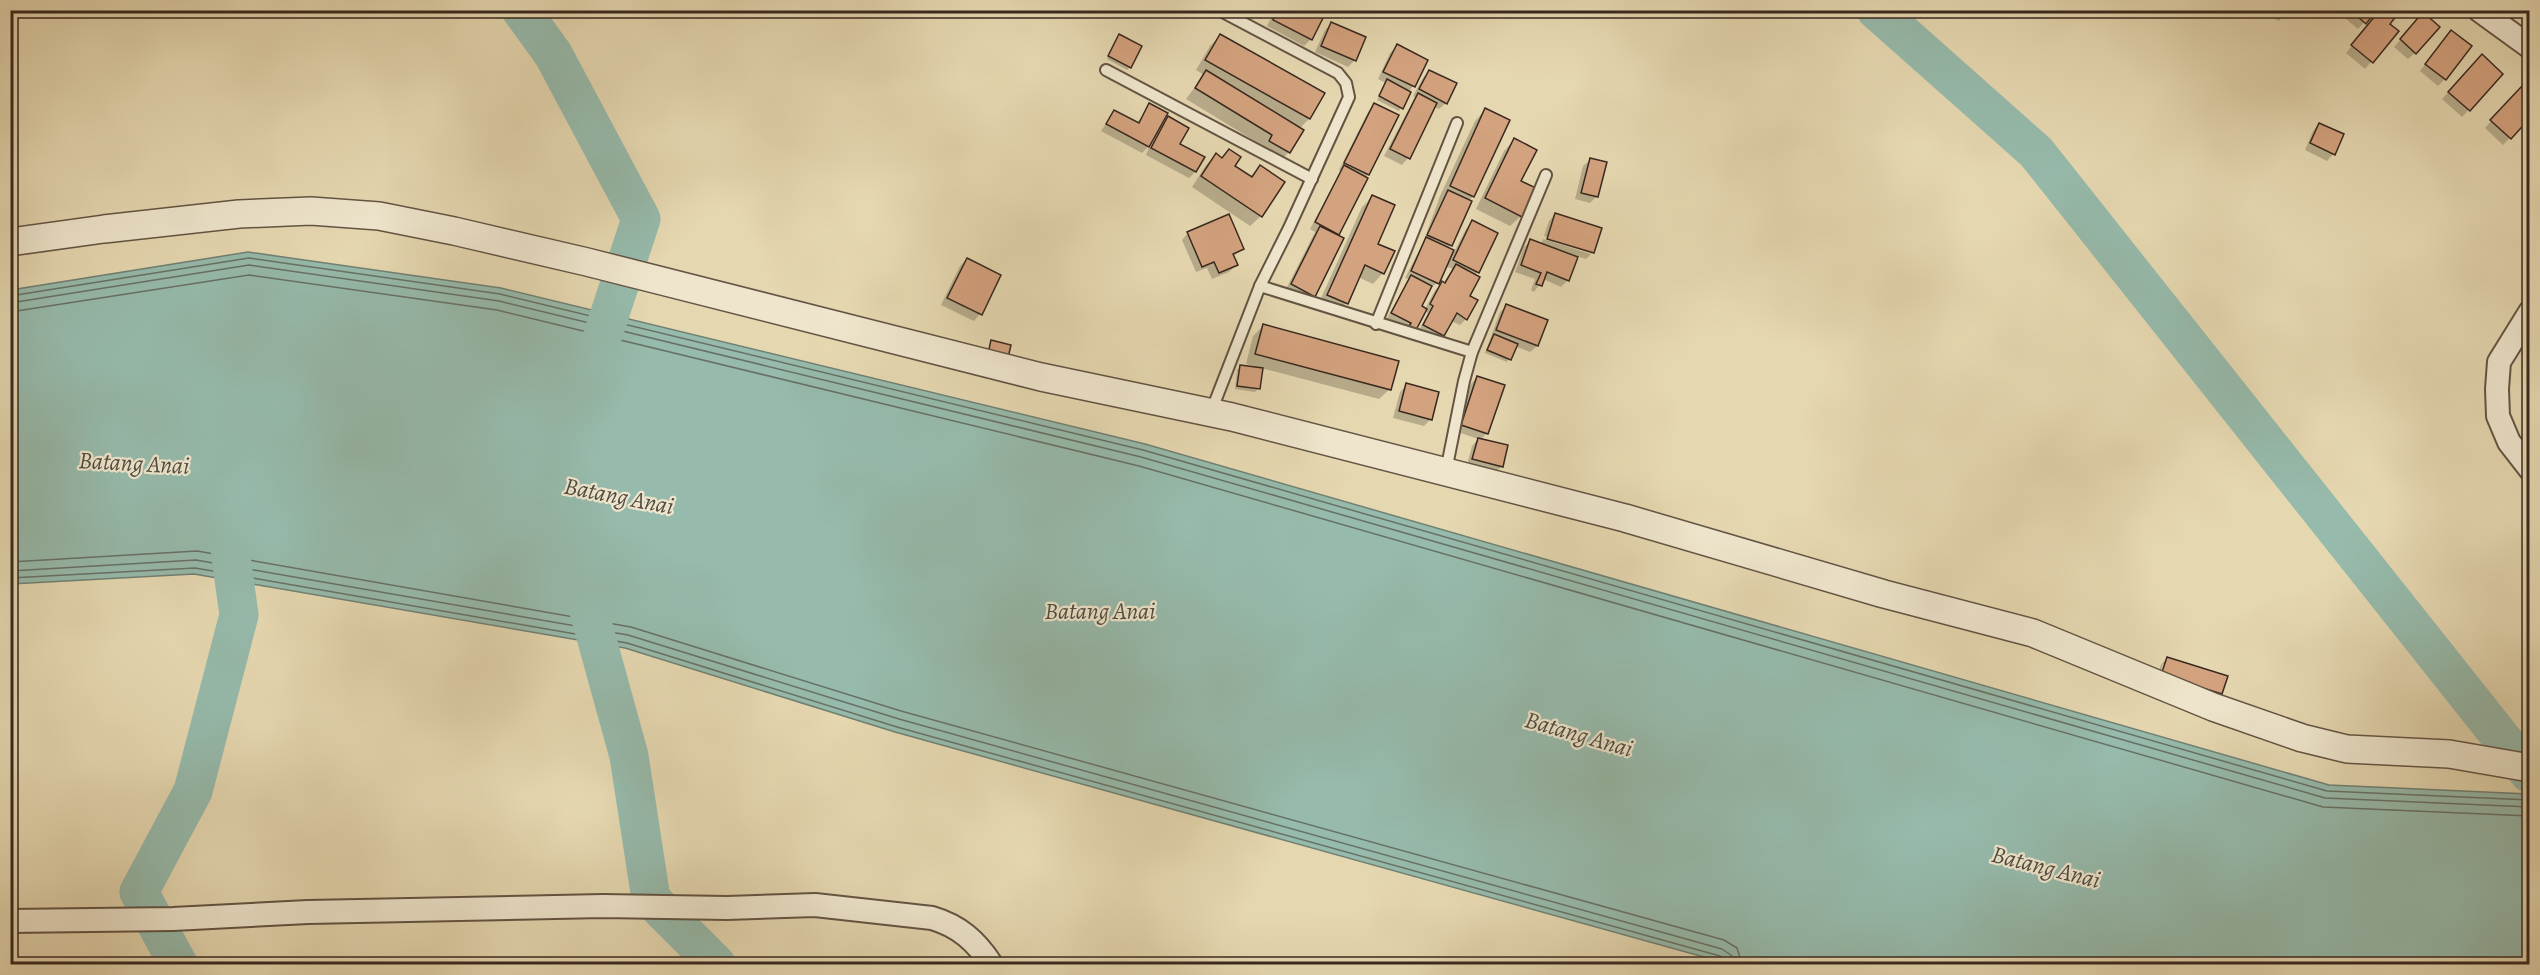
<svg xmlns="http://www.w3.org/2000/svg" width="2540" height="975" font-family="Alegreya,serif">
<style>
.water{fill:#96baab;stroke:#708073;stroke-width:1.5}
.shadow{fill:#0003;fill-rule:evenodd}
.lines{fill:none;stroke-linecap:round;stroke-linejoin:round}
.shore{stroke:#677165;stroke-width:1.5}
.river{stroke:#96baab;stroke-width:39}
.building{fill:#d3a27e;stroke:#38281f;stroke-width:1.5}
.service-casing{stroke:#635443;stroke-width:14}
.minor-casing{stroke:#635443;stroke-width:26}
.tertiary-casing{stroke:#635443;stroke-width:30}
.service{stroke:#eee5cc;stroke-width:10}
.minor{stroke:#eee5cc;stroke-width:22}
.tertiary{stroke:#eee5cc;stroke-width:27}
.labels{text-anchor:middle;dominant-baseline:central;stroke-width:4.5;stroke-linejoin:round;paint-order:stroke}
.water-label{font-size:24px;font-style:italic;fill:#504c42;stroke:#eee5cc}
</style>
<rect width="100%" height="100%" fill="#e5d7b0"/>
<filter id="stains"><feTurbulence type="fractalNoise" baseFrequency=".00333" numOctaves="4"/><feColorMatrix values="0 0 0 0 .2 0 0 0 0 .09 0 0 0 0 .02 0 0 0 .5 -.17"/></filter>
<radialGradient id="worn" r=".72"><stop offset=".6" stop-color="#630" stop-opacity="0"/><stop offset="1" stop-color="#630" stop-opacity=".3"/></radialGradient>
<!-- water -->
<path class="water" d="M248 252 501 288 1145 444 2329 785 2529 794V964H1729L895 732 625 648 194 574 11 584V290Z"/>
<!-- shadow -->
<g class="shadow">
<path d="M1246 10H1266L1261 19Z"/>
<path d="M1275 10H1319L1311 39 1304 46 1267 26Z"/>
<path d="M2262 10H2287L2279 21 2261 13Z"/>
<path d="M2335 10H2375L2358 29Z"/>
<path d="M2381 10 2388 24 2397 31 2365 69 2346 53Z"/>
<path d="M2508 10H2528L2520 18Z"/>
<path d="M2417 21 2415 53 2408 59 2394 47Z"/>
<path d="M1331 24 1355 60 1348 67 1315 52 1325 30Z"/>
<path d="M2451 32 2445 79 2438 86 2420 71Z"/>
<path d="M1221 35 1323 93 1309 119 1299 129 1302 131 1289 152 1278 163 1259 151 1263 146 1186 99 1204 75 1196 70 1210 46Z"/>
<path d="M1117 39 1130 67 1127 70 1107 59Z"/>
<path d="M1397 46 1426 61 1399 111 1377 100 1386 83 1378 79 1390 53Z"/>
<path d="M2475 63 2501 74 2462 117 2442 99Z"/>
<path d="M1429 71 1446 103 1439 109 1434 107 1408 158 1402 165 1384 156 1415 97 1413 96 1423 78Z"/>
<path d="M2515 95 2530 116 2503 145 2485 128Z"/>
<path d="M1150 105 1160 127 1168 118 1178 145 1195 172 1189 178 1146 155 1150 145 1142 153 1101 131 1114 112 1136 124Z"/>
<path d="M1374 105 1368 174 1337 236 1313 296 1307 302 1285 291 1315 232 1310 229 1341 171 1339 170 1368 112Z"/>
<path d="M1485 110 1473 196 1469 201 1451 245 1447 249 1454 252 1466 229 1472 222 1478 272 1474 276 1468 296 1466 319 1460 325 1451 321 1437 342 1418 332 1428 313 1424 311 1414 331 1407 338 1386 320 1409 279 1405 278 1423 243 1440 196 1475 121ZM1445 266 1453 269 1443 284 1435 290 1425 309 1420 307 1429 289 1437 283Z"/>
<path d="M2319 124 2333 154 2327 161 2305 150 2313 131Z"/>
<path d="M1514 140 1521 216 1510 226 1476 209 1504 151Z"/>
<path d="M1229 150 1233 166 1249 178 1260 167 1261 216 1250 226 1192 187 1206 165 1216 155 1221 159Z"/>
<path d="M1590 160 1597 196 1590 203 1575 199 1583 166Z"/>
<path d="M1372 197 1376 244 1383 273 1373 284 1358 277 1346 303 1336 313 1318 305 1362 207Z"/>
<path d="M1555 214 1593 252 1586 259 1577 256 1568 280 1561 287 1543 279 1534 292 1531 290 1535 279 1515 272 1524 247 1531 241 1541 245 1543 239 1591 254V250L1544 236 1549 221Z"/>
<path d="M1188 233 1243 249 1232 257 1236 265 1229 272 1212 279 1207 268 1196 272 1182 240Z"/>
<path d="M967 259 980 314 974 321 941 305 960 266Z"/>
<path d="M1507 306 1537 346 1530 352 1515 346 1507 362 1485 353 1500 312Z"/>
<path d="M1263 326 1390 389 1379 399 1261 368 1258 389 1255 392 1235 389 1237 370 1240 367 1258 369V367L1246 364 1253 336Z"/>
<path d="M1477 377 1487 433 1480 440 1502 466 1495 473 1467 465 1472 446 1478 439 1455 431 1471 384Z"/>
<path d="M1407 385 1431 419 1424 426 1393 418 1400 392Z"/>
<path d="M2167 658 2221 693 2214 700 2155 681 2161 665ZM2163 664H2166L2157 681Z"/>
</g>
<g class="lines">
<!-- shore -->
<g class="shore">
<path d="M10 296 249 258 500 294 1143 450 2327 791 2530 800"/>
<path d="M10 303 249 265 499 301 1141 457 2325 798 2530 807"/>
<path d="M10 312 249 275 497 310 1139 466 2323 807 2530 816"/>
<path d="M10 562 197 551 631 627 901 711 1724 940 1737 948 1742 964"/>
<path d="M10 571 196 560 628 635 899 719 1722 949 1731 955 1733 964"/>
<path d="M10 578 195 568 627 643 897 727 1720 956 1724 959 1725 964"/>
</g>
<!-- river -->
<g class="river">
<path d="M521 10 553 54 641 219 593 365"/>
<path d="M1876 10 2036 152 2530 774"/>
<path d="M584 593 629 756 651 899 716 964"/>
<path d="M178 964 139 892 193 791 239 615 227 528"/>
</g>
</g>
<!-- building -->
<g class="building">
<path d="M1277 10H1323L1326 12 1312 40 1273 20Z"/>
<path d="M2350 10H2377L2366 24Z"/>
<path d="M2380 10H2393L2397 15 2390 24 2399 31 2373 63 2351 45Z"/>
<path d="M2423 12 2440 27 2416 54 2400 39Z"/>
<path d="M1331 22 1366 37 1356 61 1321 46Z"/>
<path d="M2451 30 2472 46 2446 80 2425 64Z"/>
<path d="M1119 34 1142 46 1131 68 1108 56Z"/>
<path d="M1220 34 1325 93 1310 119 1205 60Z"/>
<path d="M1397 44 1428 60 1415 87 1383 72Z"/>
<path d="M2482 54 2503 74 2470 111 2448 92Z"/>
<path d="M1206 70 1304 130 1290 153 1269 141 1272 135 1195 88Z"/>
<path d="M1429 70 1457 83 1447 104 1419 89Z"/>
<path d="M1387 79 1411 92 1403 109 1379 96Z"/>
<path d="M2522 86 2530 93V118L2511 139 2490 120Z"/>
<path d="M1418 93 1437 103 1410 159 1390 149Z"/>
<path d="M1149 103 1168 113 1149 147 1106 124 1114 110 1139 123Z"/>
<path d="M1374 103 1399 115 1369 175 1344 163Z"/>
<path d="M1485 108 1510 120 1474 197 1450 186Z"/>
<path d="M1168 116 1189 128 1180 144 1205 157 1196 172 1151 148Z"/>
<path d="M2319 123 2344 134 2335 155 2310 143Z"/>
<path d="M1514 138 1537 150 1521 181 1536 188 1522 217 1485 198Z"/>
<path d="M1229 149 1241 157 1235 166 1252 177 1260 165 1285 182 1262 217 1201 176 1216 153 1222 158Z"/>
<path d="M1590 158 1607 162 1598 197 1581 193Z"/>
<path d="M1344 165 1368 178 1339 235 1315 222Z"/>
<path d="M1448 190 1472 201 1452 246 1427 235Z"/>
<path d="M1372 195 1395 205 1378 244 1395 251 1384 274 1365 265 1348 304 1327 295Z"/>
<path d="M1555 213 1602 228 1594 253 1547 239Z"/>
<path d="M1229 214 1244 249 1233 254 1238 265 1219 273 1214 262 1202 267 1187 232Z"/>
<path d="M1472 220 1498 233 1479 273 1453 260Z"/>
<path d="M1320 226 1344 238 1315 297 1291 284Z"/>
<path d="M1426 237 1454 250 1439 284 1411 271Z"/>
<path d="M1530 239 1578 257 1569 281 1547 272 1542 286 1536 284 1541 273 1521 265Z"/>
<path d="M967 258 1001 275 982 315 947 298Z"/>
<path d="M1456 264 1480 277 1470 296 1478 300 1467 320 1457 313 1444 336 1423 325 1433 306 1430 304 1442 281 1445 283Z"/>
<path d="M1411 275 1432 286 1422 306 1427 309 1415 332 1408 328 1411 323 1391 313Z"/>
<path d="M1506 304 1548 320 1538 346 1496 330Z"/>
<path d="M1263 324 1399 361 1391 390 1255 354Z"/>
<path d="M1494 334 1518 344 1511 360 1487 350Z"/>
<path d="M991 340 1011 345 1007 362 987 358Z"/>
<path d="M1240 365 1263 368 1260 389 1237 386Z"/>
<path d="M1477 376 1505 385 1488 434 1461 425Z"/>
<path d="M1406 383 1439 392 1432 420 1399 411Z"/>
<path d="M1478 438 1508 445 1503 467 1472 459Z"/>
<path d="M2167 657 2228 676 2222 694 2161 675Z"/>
</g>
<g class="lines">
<!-- service casing -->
<g class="service-casing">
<g id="service">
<path d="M1106 70 1312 179"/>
<path d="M1260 286 1472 352"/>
<path d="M1376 324 1457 123"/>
<path d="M1211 412 1260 286 1289 228 1349 97 1346 83 1338 73 1219 10"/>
<path d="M1446 471 1464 381 1472 352 1546 175"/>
</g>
</g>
<!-- minor casing -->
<g class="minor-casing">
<g id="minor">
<path d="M2479 10 2530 47"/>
<path d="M2530 312 2499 362 2497 389 2498 416 2509 442 2530 469"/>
<path d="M10 921 173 919 308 912 603 906 727 908 815 905 932 918C959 926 976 941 991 964"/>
</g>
</g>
<!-- tertiary casing -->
<g class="tertiary-casing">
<path id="tertiary" d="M10 242 104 229 239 214 311 211 379 216 454 231 587 262 1041 377 1232 417 1625 518 1884 594 2033 633 2213 707 2302 738 2347 749 2449 754 2530 768"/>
</g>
<!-- service -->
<use href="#service" class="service"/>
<!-- minor -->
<use href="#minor" class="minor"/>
<!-- tertiary -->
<use href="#tertiary" class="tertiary"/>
</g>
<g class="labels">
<!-- water labels -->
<g class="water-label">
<text transform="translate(134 463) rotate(3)">Batang Anai</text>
<text transform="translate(619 496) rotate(11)">Batang Anai</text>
<text x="1100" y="611">Batang Anai</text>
<text transform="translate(1579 734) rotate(16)">Batang Anai</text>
<text transform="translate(2046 867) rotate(14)">Batang Anai</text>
</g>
</g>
<!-- margin -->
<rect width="2540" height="975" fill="none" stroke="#e5d7b0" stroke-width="36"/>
<rect x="12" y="12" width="2516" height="951" fill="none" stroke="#38281f" stroke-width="3"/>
<rect x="18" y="18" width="2504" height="939" fill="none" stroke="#38281f" stroke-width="1.5"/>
<rect width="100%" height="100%" filter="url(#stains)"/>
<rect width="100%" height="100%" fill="url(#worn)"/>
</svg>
